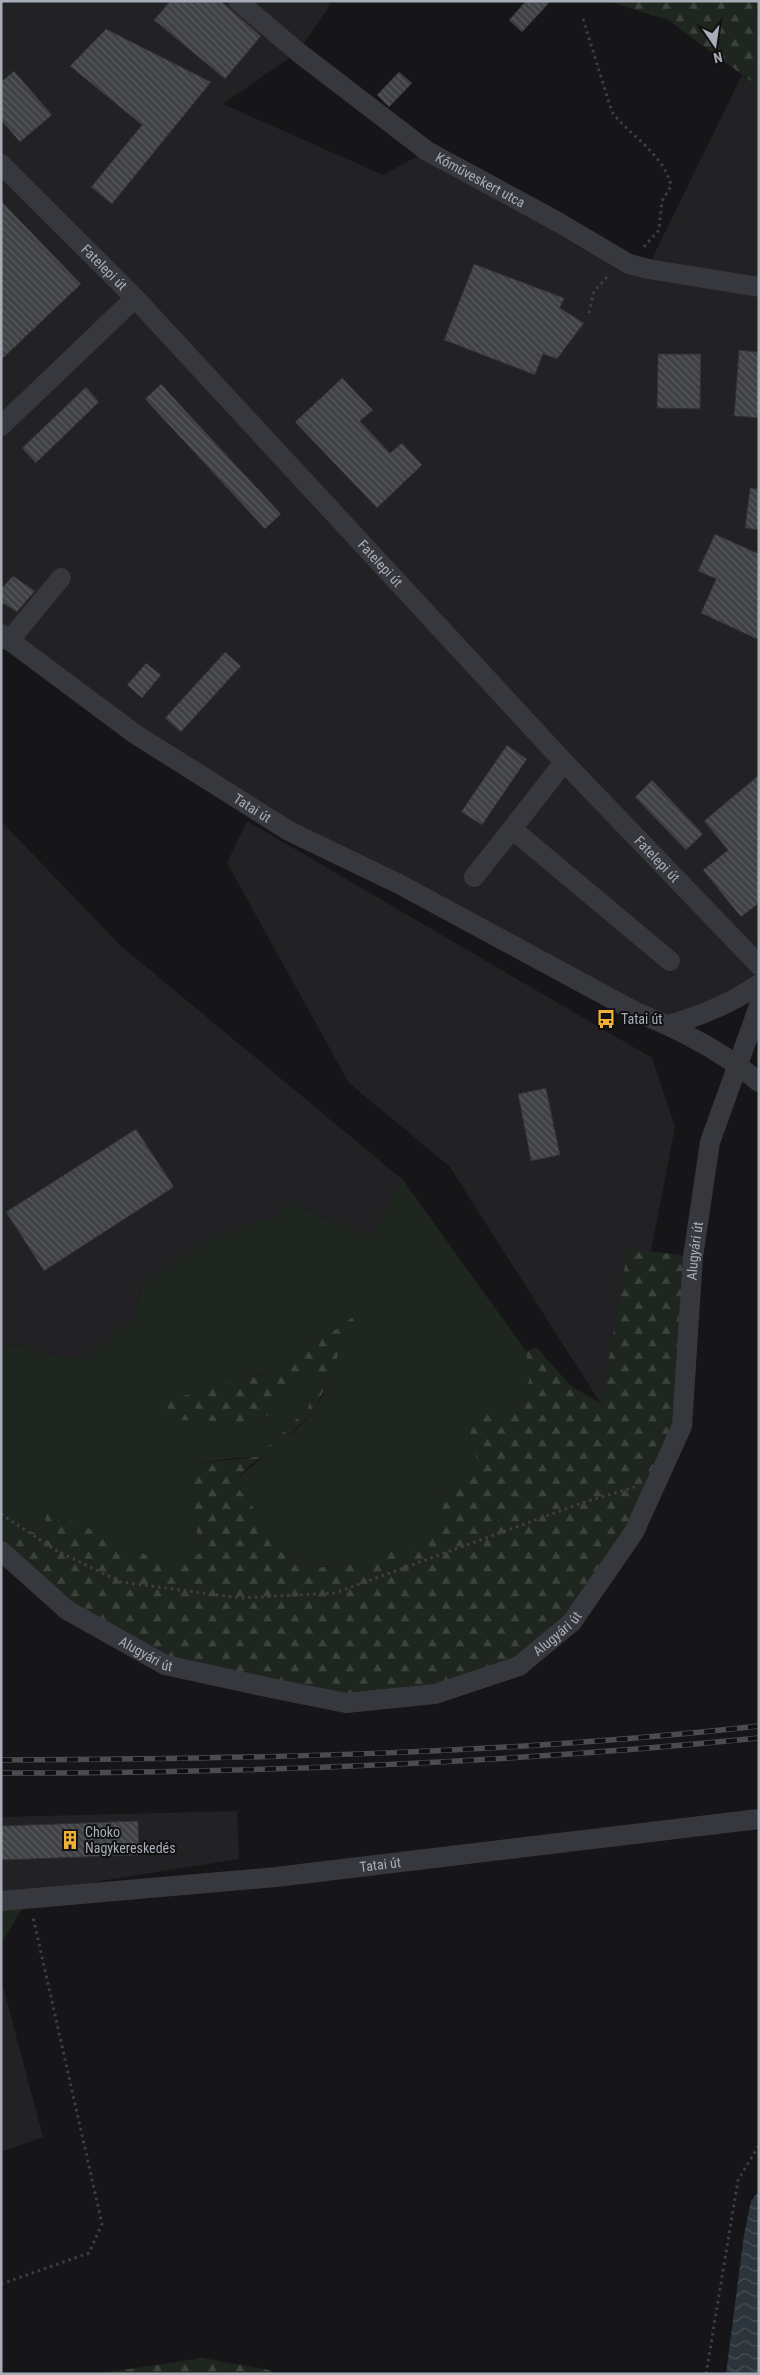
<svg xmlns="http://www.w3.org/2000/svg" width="760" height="2375" font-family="'Roboto Condensed',sans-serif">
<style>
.built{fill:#222225}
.green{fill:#1e261f}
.forest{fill:url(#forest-firs)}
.water{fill:url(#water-waves)}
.building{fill:url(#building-back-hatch);stroke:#303034}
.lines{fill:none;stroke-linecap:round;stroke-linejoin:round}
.path{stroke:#3d3f44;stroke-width:3;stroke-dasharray:2.5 4;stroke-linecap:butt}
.minor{stroke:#37383d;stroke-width:20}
.rail-casing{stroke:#4a4c52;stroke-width:5.5}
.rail{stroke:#111113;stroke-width:4;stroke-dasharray:11;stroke-linecap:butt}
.labels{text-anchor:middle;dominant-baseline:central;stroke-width:4;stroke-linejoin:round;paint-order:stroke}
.street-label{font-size:14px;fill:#a8adb8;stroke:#111113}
.poi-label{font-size:14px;fill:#a8adb8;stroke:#111113;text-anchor:start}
</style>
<defs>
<pattern id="forest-firs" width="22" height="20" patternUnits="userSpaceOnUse" patternTransform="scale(1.25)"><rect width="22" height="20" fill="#1e261f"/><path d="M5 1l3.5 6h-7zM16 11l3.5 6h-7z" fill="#3c433d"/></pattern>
<pattern id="water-waves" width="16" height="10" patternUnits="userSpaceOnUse" patternTransform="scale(1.25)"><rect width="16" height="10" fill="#2c353c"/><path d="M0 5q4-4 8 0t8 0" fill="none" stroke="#485056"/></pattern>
<pattern id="building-back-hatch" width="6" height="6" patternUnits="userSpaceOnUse" patternTransform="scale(1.25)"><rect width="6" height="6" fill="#404145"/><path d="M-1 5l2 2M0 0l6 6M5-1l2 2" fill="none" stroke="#595a5e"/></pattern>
</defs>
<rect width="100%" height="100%" fill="#161618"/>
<!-- built -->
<g class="built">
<path d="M1 1H327L330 5 298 52 223 104 383 175 427 151 647 269 742 75 759 87V981L669 1025 289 831 1 634Z"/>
<path d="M1 821 121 946 403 1180 369 1237 289 1202 277 1216 205 1241 143 1283 134 1317 90 1355 77 1358 62 1357 25 1346 1 1345Z"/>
<path d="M247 821 652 1058 675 1127 651 1251 628 1249 601 1404 450 1167 349 1083 227 863Z"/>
<path d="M237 1811 239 1859 106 1880 29 1897 1 1899V1817Z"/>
<path d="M1 1979 43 2137 1 2152Z"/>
</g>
<!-- green -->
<g class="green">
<path d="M403 1180 526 1351 529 1381 510 1408 469 1438 477 1459 453 1484 435 1491 447 1523 427 1539 355 1564 314 1568 289 1558 263 1530 253 1507 234 1483C258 1457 291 1440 313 1411 330 1388 335 1358 345 1333 350 1323 366 1315 372 1307L359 1312 337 1329 307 1343 295 1358 274 1371 253 1376 164 1420 219 1421 248 1427C256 1422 266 1418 272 1412 287 1396 297 1375 320 1372L324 1379 310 1400 308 1408 257 1457 235 1458 192 1464 194 1512 200 1553 187 1561 161 1562 43 1508 49 1541 1 1548V1345L25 1346 62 1357 77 1358 90 1355 134 1317 143 1283 205 1241 277 1216 289 1202 369 1237Z"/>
<path d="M29 1897 1 1944V1899Z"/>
</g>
<!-- forest -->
<g class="forest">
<path d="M607 1H759V87L668 20Z"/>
<path d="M628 1248 693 1257 682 1426 657 1483 572 1622 519 1666 435 1694 346 1703 165 1665 67 1610 1 1548 27 1529 49 1541 43 1507 161 1562 187 1561 200 1553 194 1512 192 1464 257 1457 308 1408 310 1400 324 1379 320 1372C297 1375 287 1396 272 1412 266 1418 256 1422 248 1427L219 1421 163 1420 161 1411 172 1399 274 1371 295 1358 307 1343 337 1329 359 1312 374 1306 346 1331 330 1378 314 1410 277 1448 251 1464 234 1483 253 1507 263 1530 289 1558 314 1568 355 1564 427 1539 447 1523 435 1491 453 1484 477 1459 469 1438 474 1416 510 1408 529 1381 526 1351 537 1348 570 1385 601 1404Z"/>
<path d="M203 2358 269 2370 275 2374H95Z"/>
</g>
<!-- water -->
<path class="water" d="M759 2191V2374H726L744 2235 751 2201Z"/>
<!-- building -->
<g class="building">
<path d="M170 1H221L261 36 225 79 154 20Z"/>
<path d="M526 1H551L522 32 509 20Z"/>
<path d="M106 29 211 82 112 204 91 187 142 125 70 66Z"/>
<path d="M14 71 52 115 20 142 1 120V82Z"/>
<path d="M399 72 412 83 389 107 377 95Z"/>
<path d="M1 201 81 284 1 360Z"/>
<path d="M474 264 564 298 560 308 584 323 557 359 543 354 535 375 444 340Z"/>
<path d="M739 350 759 352V418L734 416Z"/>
<path d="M658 354H701L700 409 657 408Z"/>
<path d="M342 378 373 410 360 421 390 453 402 443 422 465 377 508 295 422Z"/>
<path d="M161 384 281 514 265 529 145 399Z"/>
<path d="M86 387 99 402 36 463 22 448Z"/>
<path d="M750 488 759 489V530L745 528Z"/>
<path d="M715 534 759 554V640L701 613 716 579 698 571Z"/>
<path d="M13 576 35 591 17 612 1 602V589Z"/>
<path d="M225 652 241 666 181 732 165 718Z"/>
<path d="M146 663 161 675 142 698 127 685Z"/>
<path d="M507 745 527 759 482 825 461 812Z"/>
<path d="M759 775V903L741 917 703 870 728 850 704 821Z"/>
<path d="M652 780 703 834 686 850 635 797Z"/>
<path d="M546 1088 560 1155 531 1161 518 1094Z"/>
<path d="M136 1129 174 1187 44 1271 6 1212Z"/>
<path d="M138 1821 139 1855 1 1860V1826Z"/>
</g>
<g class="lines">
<!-- path -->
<g class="path">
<path d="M583 19 612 112C631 137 664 154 671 186L662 201 659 230 642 249"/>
<path d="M589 313 594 291 610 274"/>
<path d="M1 1514 57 1551 121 1582 240 1598 335 1593 582 1503 635 1487"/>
<path d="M1 2284 89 2253 102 2224 33 1917"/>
<path d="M706 2374 738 2180 759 2145"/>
</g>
<!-- minor -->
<g class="minor">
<path id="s1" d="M238 1 298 52 427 151 558 222 629 264 648 269 759 287"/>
<path id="s2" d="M1 164 135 298 564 762 759 965"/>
<path d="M1 426 135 298"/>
<path id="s3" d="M1 634 135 734 289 831 399 884 636 1012C679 1029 723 1052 759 1082"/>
<path d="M9 641 61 578"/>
<path d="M564 762 512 829 670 961"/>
<path d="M474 877 512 829"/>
<path d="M669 1025C702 1015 730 1004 759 984"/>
<path id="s4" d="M1 1551 67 1610 165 1665 271 1688 346 1703 435 1694 519 1666 572 1622 634 1532 682 1426 693 1257 710 1142 759 1006"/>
<path id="s5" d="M1 1901 276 1877 759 1819"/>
</g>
<!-- rail casing -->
<g class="rail-casing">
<g id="rail">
<path d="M1 1760C254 1759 508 1754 759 1726"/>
<path d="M1 1773C254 1773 507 1763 759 1738"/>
</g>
</g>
<!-- rail -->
<use href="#rail" class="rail"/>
</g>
<!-- icons -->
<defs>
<g id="bus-bare" transform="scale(1.5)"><path d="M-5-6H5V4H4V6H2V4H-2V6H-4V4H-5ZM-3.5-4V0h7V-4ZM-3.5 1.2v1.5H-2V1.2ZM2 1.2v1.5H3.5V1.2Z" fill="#f2b134" stroke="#111113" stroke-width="2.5" paint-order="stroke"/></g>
<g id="building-bare" transform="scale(1.5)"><path d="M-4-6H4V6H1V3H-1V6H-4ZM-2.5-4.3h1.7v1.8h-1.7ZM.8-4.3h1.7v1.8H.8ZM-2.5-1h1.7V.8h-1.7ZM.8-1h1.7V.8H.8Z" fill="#f2b134" stroke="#111113" stroke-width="2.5" paint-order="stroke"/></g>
</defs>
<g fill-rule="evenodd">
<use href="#bus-bare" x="606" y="1019"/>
<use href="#building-bare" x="70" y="1840"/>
</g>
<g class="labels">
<!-- street labels -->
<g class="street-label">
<text stroke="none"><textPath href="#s1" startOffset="302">Kőműveskert utca</textPath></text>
<text stroke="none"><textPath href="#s2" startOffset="146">Fatelepi út</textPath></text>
<text stroke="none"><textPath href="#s2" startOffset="551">Fatelepi út</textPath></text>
<text stroke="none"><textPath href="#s3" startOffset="306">Tatai út</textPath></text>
<text stroke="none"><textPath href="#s2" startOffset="956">Fatelepi út</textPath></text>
<text stroke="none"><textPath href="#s4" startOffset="1034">Alugyári út</textPath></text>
<text stroke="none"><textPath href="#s4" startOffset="614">Alugyári út</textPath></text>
<text stroke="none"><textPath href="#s4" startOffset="179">Alugyári út</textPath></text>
<text stroke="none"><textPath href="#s5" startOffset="381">Tatai út</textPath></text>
</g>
<!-- poi labels -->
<g class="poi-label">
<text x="621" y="1019">Tatai út</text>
<text x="85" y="1832">Choko<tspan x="85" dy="16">Nagykereskedés</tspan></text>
</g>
</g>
<!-- border -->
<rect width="760" height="2375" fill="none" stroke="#a8adb8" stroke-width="5"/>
<!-- north arrow -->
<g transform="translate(715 45) rotate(167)" stroke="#111113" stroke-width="4" paint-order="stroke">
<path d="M0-4L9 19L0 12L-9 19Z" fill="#a8adb8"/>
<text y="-8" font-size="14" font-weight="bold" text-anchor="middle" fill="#a8adb8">N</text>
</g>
</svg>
